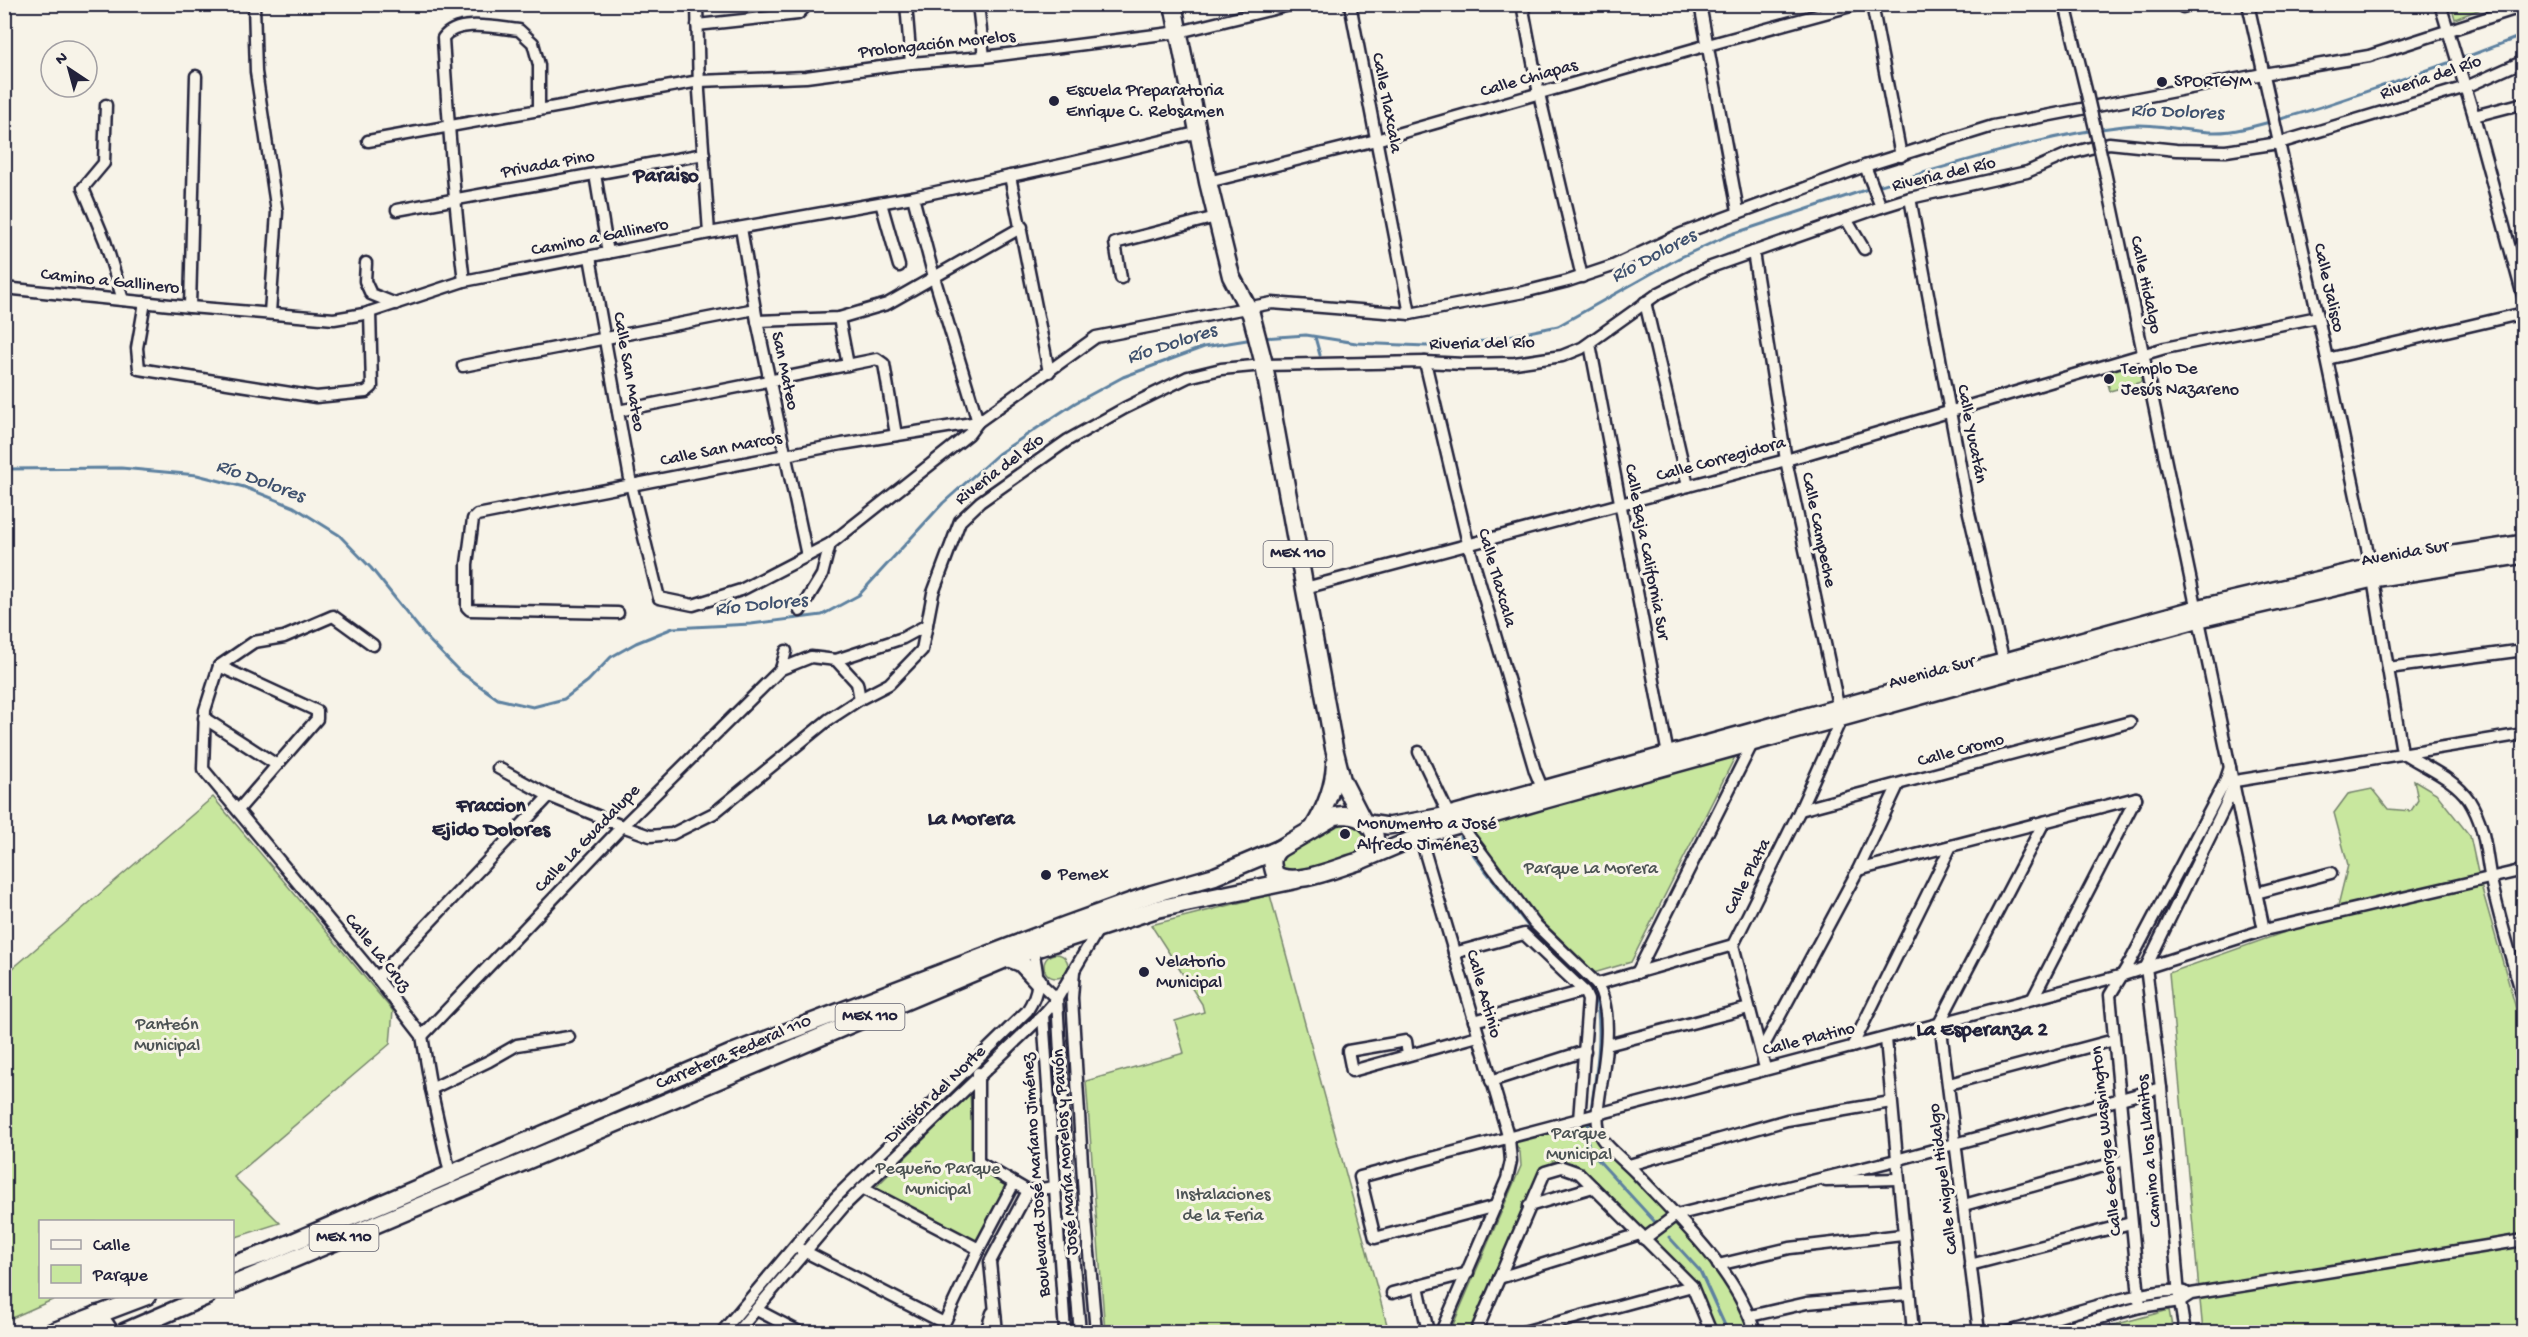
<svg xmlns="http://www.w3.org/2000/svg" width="2528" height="1337" font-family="'Gochi Hand',sans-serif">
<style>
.green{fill:#c8e79e;stroke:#75846c;stroke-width:1.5}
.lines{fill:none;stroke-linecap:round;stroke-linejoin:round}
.stream{stroke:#5d81a0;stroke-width:3}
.street-casing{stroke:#22223b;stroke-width:15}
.secondary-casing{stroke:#22223b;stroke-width:20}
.primary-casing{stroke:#22223b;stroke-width:21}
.street{stroke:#f7f3e8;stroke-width:10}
.secondary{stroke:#f7f3e8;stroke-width:15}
.primary{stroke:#f7f3e8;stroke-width:16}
.street-bridge-casing{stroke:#22223b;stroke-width:15;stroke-linecap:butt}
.street-bridge{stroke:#f7f3e8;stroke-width:10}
.poi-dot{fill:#22223b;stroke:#f7f3e8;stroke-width:2}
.labels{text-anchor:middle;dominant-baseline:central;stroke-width:6;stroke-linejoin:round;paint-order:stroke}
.shield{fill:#f7f3e8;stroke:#62616f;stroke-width:1.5}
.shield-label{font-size:16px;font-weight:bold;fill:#22223b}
.street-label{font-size:18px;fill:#22223b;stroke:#f7f3e8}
.poi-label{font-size:18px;fill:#22223b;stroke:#f7f3e8;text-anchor:start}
.park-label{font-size:18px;fill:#4c5354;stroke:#f7f3e8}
.water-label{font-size:20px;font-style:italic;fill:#3f516e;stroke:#f7f3e8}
.quarter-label{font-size:21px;font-weight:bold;fill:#22223b;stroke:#f7f3e8}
</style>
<rect width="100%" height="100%" fill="#f7f3e8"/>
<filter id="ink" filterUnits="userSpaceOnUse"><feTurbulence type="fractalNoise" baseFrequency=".0167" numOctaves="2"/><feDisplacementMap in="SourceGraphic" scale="12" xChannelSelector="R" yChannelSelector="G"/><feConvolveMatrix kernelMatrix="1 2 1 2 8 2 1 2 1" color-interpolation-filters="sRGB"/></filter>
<g filter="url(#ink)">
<!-- green -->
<g class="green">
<path d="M2451 5V4L2491 5 2455 19Z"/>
<path d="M2142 354 2148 380 2110 391 2103 366Z"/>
<path d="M1740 747 1631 962 1587 975 1534 923 1460 824Z"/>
<path d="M2414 780 2436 793 2470 836 2480 882 2523 1033V1332H2203L2169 973 2336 914 2348 865 2334 813 2348 794 2372 789 2388 809 2411 811 2418 800Z"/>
<path d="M213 797 393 1011 390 1044 234 1177 280 1223 233 1238 232 1222H40V1296L59 1297 5 1321V975Z"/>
<path d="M1334 820H1357L1367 838C1366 842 1364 847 1361 850 1346 864 1302 872 1282 871L1274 856Z"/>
<path d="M1270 895 1389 1332H1105L1086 1081 1184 1053 1175 1021 1204 1012 1202 1004 1151 925Z"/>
<circle cx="1056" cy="966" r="12"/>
<path d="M970 1093 974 1165 1008 1186 977 1244 875 1188Z"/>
<path d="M1594 1120 1598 1140 1715 1267 1746 1319 1750 1332H1717L1697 1284 1583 1168C1563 1157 1552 1156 1538 1175L1470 1332H1450L1521 1166 1520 1152 1514 1141Z"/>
<path d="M2169 1310 2173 1332H2088Z"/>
</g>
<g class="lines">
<!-- stream -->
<g class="stream">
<path d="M2461 59 2524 35"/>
<path d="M1877 186C1958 164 2041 135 2124 126 2164 121 2202 139 2242 129 2312 113 2386 84 2454 61"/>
<path d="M1315 337 1320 355"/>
<path d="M1262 338 1306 335 1356 343 1426 346 1485 341 1558 326 1679 258 1729 235 1871 188"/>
<path d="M4 469 121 468 197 475 244 487 294 507 339 535 371 568 427 638 459 671 498 699 533 707 564 699 588 681 611 657 636 643 673 628 751 624 822 615 859 595 943 503 998 454 1075 403 1123 377 1204 347 1253 339"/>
<path d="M1460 837 1531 930 1591 987C1609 1021 1592 1098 1587 1136L1589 1150 1655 1222"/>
<path d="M1669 1237 1700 1271 1728 1332"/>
</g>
<!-- street casing -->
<g class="street-casing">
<g id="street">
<path d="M254 4 256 72 277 212 270 313"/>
<path d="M697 4 699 91 709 233"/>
<path d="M906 4 911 63"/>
<path d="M978 4 984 57"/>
<path d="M1350 4 1410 314"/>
<path d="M1522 4 1539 94 1582 277"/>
<path d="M1700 4 1738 211"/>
<path d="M1872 4 1901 156"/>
<path d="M2065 4 2087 94"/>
<path d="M2248 4 2318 317 2371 567 2402 752"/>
<path d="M2440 4 2474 116 2524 300"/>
<path d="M2183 7 2192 4"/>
<path d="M697 25 798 14 804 8V4"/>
<path d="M106 105 104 163 83 188 105 241 123 300"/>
<path d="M2474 116 2524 103"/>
<path d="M368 141 699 81 806 77 911 63 984 57 1179 32 1294 4"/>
<path d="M1865 166 1881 207"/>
<path d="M2104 167 2264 930"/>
<path d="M595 174 608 253"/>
<path d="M1010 176 1049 372"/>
<path d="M1208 182 1376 140 1708 45 1858 4"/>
<path d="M913 197 934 277 978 422"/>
<path d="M1910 198 1969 513 2005 667"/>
<path d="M881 203 899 266"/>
<path d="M397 210 704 154"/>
<path d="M1846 219 1864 249"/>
<path d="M741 228 757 321 807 556"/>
<path d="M1753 252 1786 460 1841 719 1800 810 1733 945 1765 1068"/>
<path d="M590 257 631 484 659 598 693 605 741 590 830 544 969 434 978 422 1096 337 1272 303 1410 314 1524 292 1568 281 1613 266 1681 234 1865 166 1993 126 2263 74 2369 56 2524 6"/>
<path d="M366 263 365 281 371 294 396 304"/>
<path d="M1121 278 1115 243 1216 217"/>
<path d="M464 281C454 200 448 120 443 38 457 18 498 28 519 30L533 43 539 65V110"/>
<path d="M4 288 190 307 334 319 364 314 464 281 709 233 913 197 1066 164 1200 132"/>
<path d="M145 302 137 348 139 369 316 397 366 392 372 387 370 312"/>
<path d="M1645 302 1688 486"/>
<path d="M190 307 196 76"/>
<path d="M839 318 848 365"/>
<path d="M757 321 839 318 887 304 1022 227"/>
<path d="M1590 344 1669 760"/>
<path d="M2327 359 2524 313"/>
<path d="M1425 362 1468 543 1535 771 1545 795"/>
<path d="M463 366 755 309"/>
<path d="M618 411 877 359 884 364 896 435"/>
<path d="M1305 588 1786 460 2165 348 2318 317"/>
<path d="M800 611 822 575 830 544"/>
<path d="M618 613 470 610 467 607V564L473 519 477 515 842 444 978 422"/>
<path d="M373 645 333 616 284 637 254 642 219 666 205 710 203 769 377 978 422 1036 431 1089 451 1178"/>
<path d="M836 660 903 638 927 625"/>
<path d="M219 666 317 711V719L239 809"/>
<path d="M2388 668 2524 650"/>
<path d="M781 669 786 651"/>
<path d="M204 718 277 765"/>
<path d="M1419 752 1449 815"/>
<path d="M2402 752C2424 767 2453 777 2469 800 2486 827 2485 851 2491 880 2500 920 2512 961 2524 1001"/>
<path d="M498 768 549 796 622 826 650 836 672 834 714 813 828 720 860 699 889 684 922 650 933 593 960 521 980 502 1068 440 1125 408 1188 377 1221 369 1264 365 1425 362 1463 364 1515 363 1562 356 1582 348 1659 293 1708 268 1881 207 1910 198 2027 172 2068 154 2109 143 2176 150 2226 151 2279 143 2466 87 2524 61"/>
<path d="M2229 782 2524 734"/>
<path d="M1800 810 2130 722"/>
<path d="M1460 824 1534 923 1597 984C1614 1012 1605 1060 1600 1092 1598 1106 1595 1122 1601 1137 1606 1147 1627 1163 1636 1173 1680 1220 1735 1270 1755 1332"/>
<path d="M1420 836 1509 1139 1511 1161 1507 1179 1441 1332"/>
<path d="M1858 870 2136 798"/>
<path d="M2256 893 2331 873"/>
<path d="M1454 953 1524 934 1584 991 1588 1000 1579 1120"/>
<path d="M1074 971 1072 998 1084 1196 1096 1332"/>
<path d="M1637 973 1752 744"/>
<path d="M377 978 549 796"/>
<path d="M1038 981 1057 999 1068 1197 1080 1332"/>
<path d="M1597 984 1733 945"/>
<path d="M2033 998 2136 798"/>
<path d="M1043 1015 1065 1332"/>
<path d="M1474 1021 1584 991"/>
<path d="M422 1036 616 833 781 669 811 657 836 660 857 683 860 699"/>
<path d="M1886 1039 1913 1332"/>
<path d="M1607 1045 1749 1008"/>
<path d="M1852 1047 1951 846"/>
<path d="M1761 1051 1858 870 1898 785"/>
<path d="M1408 1055 1406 1041 1348 1051 1352 1071 1478 1036"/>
<path d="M978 1073V1162L1028 1191"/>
<path d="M1491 1081 1585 1051"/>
<path d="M1949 1084 2114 1040"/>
<path d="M431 1089 489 1061 517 1045 569 1037"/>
<path d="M1629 1165 1787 1120 1891 1102"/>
<path d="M1826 1181 1897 1179"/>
<path d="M862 1188 979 1249"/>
<path d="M1028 1191 1054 1187"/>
<path d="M1964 1205 2125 1160"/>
<path d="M1496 1206 1375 1238 1360 1177 2123 975 2264 930 2524 870"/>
<path d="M1529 1206 1593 1187"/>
<path d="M1644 1239 1676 1215 1896 1160 2161 1088"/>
<path d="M800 1249 944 1323"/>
<path d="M1718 1265 1790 1248 1902 1235"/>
<path d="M1970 1265 2131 1223"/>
<path d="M1499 1278 1640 1234"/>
<path d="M1418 1286 1428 1332"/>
<path d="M1392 1293 1468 1273"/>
<path d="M2140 1307 2110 995 2130 962 2225 782 2230 767"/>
<path d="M757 1310 799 1332"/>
<path d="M1750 1316 1807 1303 1908 1294"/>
<path d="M722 1332 835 1198 1027 1011C1042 988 1038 976 1033 950"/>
<path d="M737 1332 845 1205 1043 1015 1057 999 1099 928"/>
<path d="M940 1332 979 1249 1014 1183"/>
<path d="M986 1332 992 1313"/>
<path d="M997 1332 990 1262 1028 1191"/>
<path d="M1476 1332 1545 1172 1562 1167 1579 1173 1692 1286 1711 1332"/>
<path d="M1523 1332 1692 1286"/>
<path d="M1979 1332 1940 1022 2044 822"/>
<path d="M2008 1332C2043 1323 2156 1283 2185 1292"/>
<path d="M2050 1332 2140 1307 2180 1301 2191 1294 2524 1240"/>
<path d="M2185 1332 2179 1296 2161 1088 2146 967 2226 804 2234 784"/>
</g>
</g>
<!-- secondary casing -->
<g class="secondary-casing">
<g id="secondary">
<path d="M1368 823 1388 826 1449 815 2197 608 2371 567 2524 543"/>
<path d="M1363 860 1420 836 1546 800 2200 619 2373 579 2524 555"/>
</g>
</g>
<!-- primary casing -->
<g class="primary-casing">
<g id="primary">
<path d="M1173 4 1208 182 1231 276 1251 314 1263 360 1334 748 1342 780 1362 819"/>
<path d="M1343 815C1372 815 1389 844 1360 861 1338 867 1294 888 1275 874 1271 863 1271 857 1279 849L1335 816Z"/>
<path d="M1314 827C1326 807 1334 787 1335 764"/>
<path d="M1008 958 1021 963 1038 981"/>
<path d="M232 1265 267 1253 732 1053 1066 925 1152 894 1215 876 1279 849"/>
<path d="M232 1285 1008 958 1157 909 1296 880"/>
<path d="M98 1314 108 1329V1332"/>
<path d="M52 1332 147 1296"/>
<path d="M124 1332 207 1296"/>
</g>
</g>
<!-- street -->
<use href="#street" class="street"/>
<!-- secondary -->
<use href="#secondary" class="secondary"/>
<!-- primary -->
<use href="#primary" class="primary"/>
<!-- street-bridge casing -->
<g class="street-bridge-casing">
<path id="street-bridge" d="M2087 94 2104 167"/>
</g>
<!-- street-bridge -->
<use href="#street-bridge" class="street-bridge"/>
</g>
</g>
<!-- markers -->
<g class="poi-dot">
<circle cx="2162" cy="82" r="6"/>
<circle cx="1054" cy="101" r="6"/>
<circle cx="2109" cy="379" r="6"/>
<circle cx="1345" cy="834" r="6"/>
<circle cx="1046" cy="875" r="6"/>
<circle cx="1144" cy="972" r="6"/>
</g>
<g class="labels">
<!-- shield labels -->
<g class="shield">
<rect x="1263.5" y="541" width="69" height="26" rx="4.5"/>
<rect x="835.5" y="1004" width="69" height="26" rx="4.5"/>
<rect x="309.5" y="1225" width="69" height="26" rx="4.5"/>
</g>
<g class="shield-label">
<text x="1298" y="554">MEX 110</text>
<text x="870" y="1017">MEX 110</text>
<text x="344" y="1238">MEX 110</text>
</g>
<!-- street labels -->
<g class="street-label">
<text transform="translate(937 45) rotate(-6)">Prolongación Morelos</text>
<text transform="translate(2431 78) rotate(-19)">Riveria del Río</text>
<text transform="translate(1529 79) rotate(-16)">Calle Chiapas</text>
<text transform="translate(1386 103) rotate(79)">Calle Tlaxcala</text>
<text transform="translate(548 165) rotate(-10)">Privada Pino</text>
<text transform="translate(1944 175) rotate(-13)">Riveria del Río</text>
<text transform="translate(600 238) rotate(-11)">Camino a Gallinero</text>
<text transform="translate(110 282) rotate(6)">Camino a Gallinero</text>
<text transform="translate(2145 285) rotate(78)">Calle Hidalgo</text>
<text transform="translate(2328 288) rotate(77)">Calle Jalisco</text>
<text transform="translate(1482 344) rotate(-1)">Riveria del Río</text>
<text transform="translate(784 371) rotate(78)">San Mateo</text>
<text transform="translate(628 372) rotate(80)">Calle San Mateo</text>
<text transform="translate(1971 434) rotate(79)">Calle Yucatán</text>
<text transform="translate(721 450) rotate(-11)">Calle San Marcos</text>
<text transform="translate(1721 460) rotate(-15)">Calle Corregidora</text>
<text transform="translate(1000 470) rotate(-37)">Riveria del Río</text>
<text transform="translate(1818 530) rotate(78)">Calle Campeche</text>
<text transform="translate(1646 552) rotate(79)">Calle Baja California Sur</text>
<text transform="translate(2405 554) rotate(-10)">Avenida Sur</text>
<text transform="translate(1496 578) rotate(74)">Calle Tlaxcala</text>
<text transform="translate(1932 673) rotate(-15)">Avenida Sur</text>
<text transform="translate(1961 751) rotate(-15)">Calle Cromo</text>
<text transform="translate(588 839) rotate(-46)">Calle La Guadalupe</text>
<text transform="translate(1748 877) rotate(-63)">Calle Plata</text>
<text transform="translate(377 953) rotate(51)">Calle La Cruz</text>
<text transform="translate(1483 994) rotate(74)">Calle Actinio</text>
<text transform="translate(1809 1040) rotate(-14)">Calle Platino</text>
<text transform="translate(734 1053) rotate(-23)">Carretera Federal 110</text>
<text transform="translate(936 1095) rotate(-44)">División del Norte</text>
<text transform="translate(2107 1141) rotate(-96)">Calle George Washington</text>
<text transform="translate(2150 1151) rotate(-95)">Camino a los Llanitos</text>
<text transform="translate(1066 1152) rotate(-94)">José María Morelos y Pavón</text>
<text transform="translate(1037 1175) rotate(-94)">Boulevard José Maríano Jiménez</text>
<text transform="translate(1944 1179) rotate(-97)">Calle Miguel Hidalgo</text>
</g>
<!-- poi labels -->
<g class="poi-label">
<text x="2174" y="82">SPORTGYM</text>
<text x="1066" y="91">Escuela Preparatoria<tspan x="1066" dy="21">Enrique C. Rebsamen</tspan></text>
<text x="2121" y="369">Templo De<tspan x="2121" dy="21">Jesús Nazareno</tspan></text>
<text x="1357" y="824">Monumento a José<tspan x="1357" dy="21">Alfredo Jiménez</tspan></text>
<text x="1058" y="875">Pemex</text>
<text x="1156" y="962">Velatorio<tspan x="1156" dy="21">Municipal</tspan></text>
</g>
<!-- park labels -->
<g class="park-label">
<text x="1591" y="869">Parque La Morera</text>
<text x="167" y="1025">Panteón<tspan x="167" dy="21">Municipal</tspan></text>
<text x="1579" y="1134">Parque<tspan x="1579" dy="21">Municipal</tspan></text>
<text x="938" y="1169">Pequeño Parque<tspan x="938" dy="21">Municipal</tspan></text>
<text x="1223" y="1195">Instalaciones<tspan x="1223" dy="21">de la Feria</tspan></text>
</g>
<!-- water labels -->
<g class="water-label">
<text transform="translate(2177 113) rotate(2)">Río Dolores</text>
<text transform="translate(1654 257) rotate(-28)">Río Dolores</text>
<text transform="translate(1172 345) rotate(-18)">Río Dolores</text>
<text transform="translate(260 482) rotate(20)">Río Dolores</text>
<text transform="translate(761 606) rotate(-6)">Río Dolores</text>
</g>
<!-- quarter labels -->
<g class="quarter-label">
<text x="666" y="177">Paraiso</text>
<text x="491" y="807">Fraccion<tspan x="491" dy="24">Ejido Dolores</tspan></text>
<text x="971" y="820">La Morera</text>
<text x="1982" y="1031">La Esperanza 2</text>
</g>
</g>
<!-- margin -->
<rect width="2528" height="1337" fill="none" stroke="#f7f3e8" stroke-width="24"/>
<rect x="12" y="12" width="2504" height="1313" fill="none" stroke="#22223b" stroke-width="2" filter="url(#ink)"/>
<!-- legend -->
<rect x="39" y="1220" width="195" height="78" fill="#f7f3e8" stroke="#a29fa3" stroke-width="1.5"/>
<rect x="51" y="1240" width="30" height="9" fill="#f7f3e8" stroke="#a29fa3" stroke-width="1.5"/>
<text x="93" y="1250" font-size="18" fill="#22223b">Calle</text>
<rect x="51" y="1265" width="30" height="18" fill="#c8e79e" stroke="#a29fa3" stroke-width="1.5"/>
<text x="93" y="1280" font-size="18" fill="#22223b">Parque</text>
<!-- north arrow -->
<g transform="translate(69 69) rotate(324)"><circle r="28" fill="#f7f3e8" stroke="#a29fa3" stroke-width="1.5"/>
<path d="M0-4.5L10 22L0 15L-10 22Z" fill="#22223b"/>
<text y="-9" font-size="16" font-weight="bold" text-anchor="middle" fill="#22223b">N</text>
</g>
</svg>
